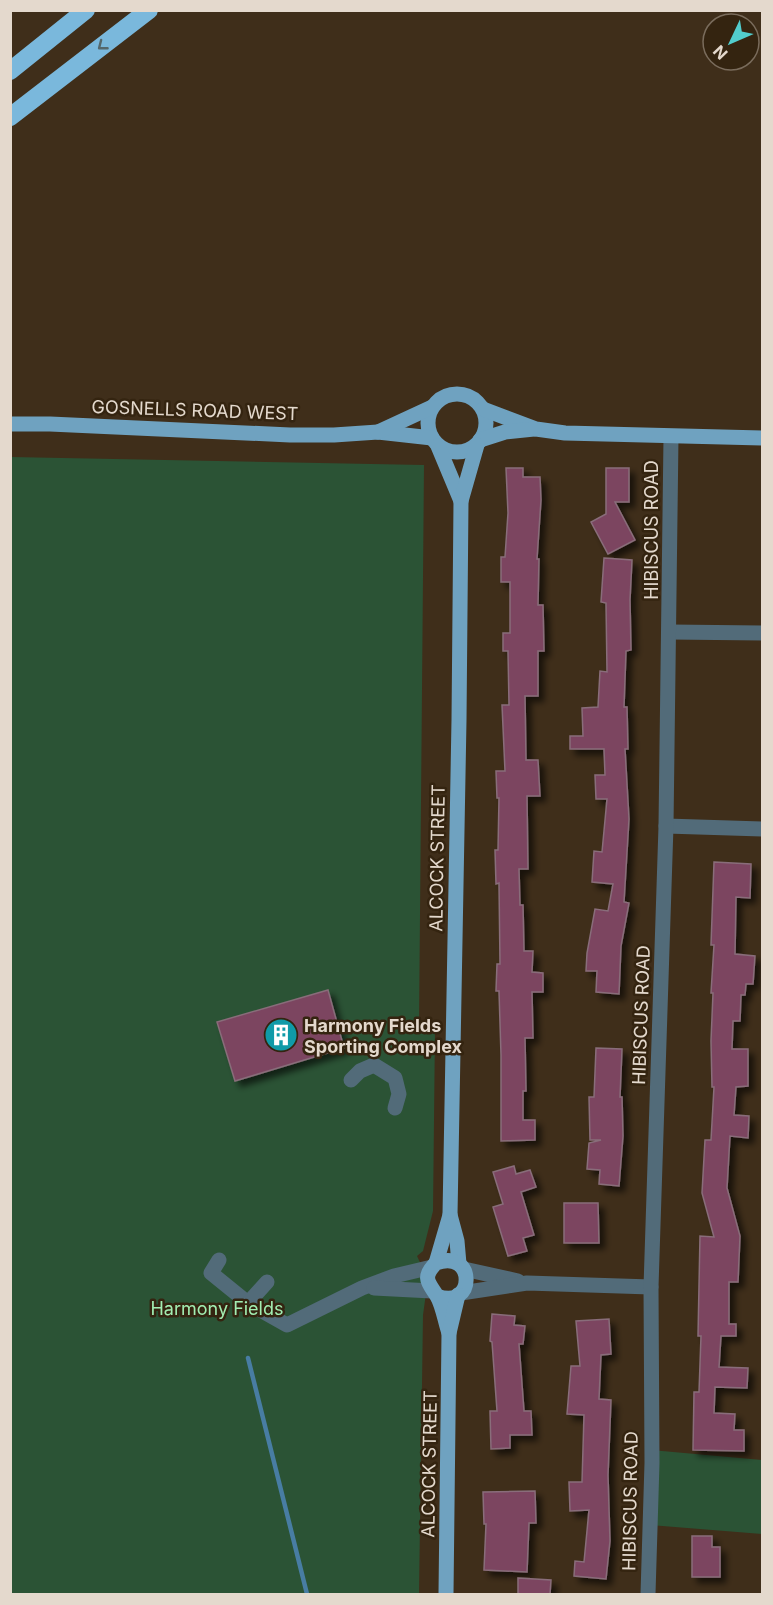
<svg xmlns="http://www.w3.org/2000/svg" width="773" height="1605" font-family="Inter,sans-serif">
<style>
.green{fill:#2b5335}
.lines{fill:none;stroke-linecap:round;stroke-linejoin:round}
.stream{stroke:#487da3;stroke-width:4.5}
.building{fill:#7b4561;stroke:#896d7a;stroke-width:1.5;filter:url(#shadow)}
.minor{stroke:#526b79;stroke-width:15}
.major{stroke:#6fa2c0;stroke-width:15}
.highway{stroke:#7ab8dc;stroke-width:18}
.oneway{stroke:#54676c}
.labels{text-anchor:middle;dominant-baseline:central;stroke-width:5;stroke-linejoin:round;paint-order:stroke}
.street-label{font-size:18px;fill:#e4d9cd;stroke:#342410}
.poi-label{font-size:18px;font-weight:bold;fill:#e4d9cd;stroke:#342410;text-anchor:start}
.park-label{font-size:18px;fill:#a2eeb2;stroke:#342410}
</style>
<defs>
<filter id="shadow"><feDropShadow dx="5.5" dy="5.5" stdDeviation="3" flood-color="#0009"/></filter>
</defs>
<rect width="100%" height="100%" fill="#3f2e1a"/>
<!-- green -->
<g class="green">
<path d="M11 457 424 465 419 1029H435L433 1211 423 1251 417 1256 428 1279 423 1315 419 1594H11Z"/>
<path d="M651 1450 762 1460V1534L650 1525Z"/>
</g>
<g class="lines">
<!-- stream -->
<path class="stream" d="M248 1358 307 1594"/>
</g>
<!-- building -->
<g class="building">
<path d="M506 468H523V477H540L541 500 537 559H539L538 605H543L544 651H538V696H525L526 760H538L540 796H527L528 869H519L520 905H523L524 951H533L532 972 543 973V992H532L533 1038H525L526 1091H523V1120H535V1140L501 1141V1055L499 991H496L497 964H500L499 883 496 884 495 850H498L499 798H497L496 771H505L502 705H509L508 651H503V633H510V582H501V557H505L508 513Z"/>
<path d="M606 468H629V502H615L635 540 608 554 591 522 606 514Z"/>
<path d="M604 558 632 560 630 600 631 650 626 651 624 707H627L628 749H625L629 819 624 902 629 903 621 946 619 994 596 992 597 971H586L587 953 595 909 608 911 613 884 592 882 594 851 602 852 607 799H596L595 775H605L604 749H570V736H583L582 708 598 707 600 671 607 672 606 603 601 602Z"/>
<path d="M714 862 751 864 750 898 736 897 735 954 755 956 753 984H746L745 995H741L740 1021H733L732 1049H748V1086L736 1087 734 1115 749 1116 748 1138 730 1136 727 1188 740 1236 738 1282H729V1324H736V1336H721L719 1367 748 1368 747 1388 715 1387 714 1413 735 1414 734 1430H744V1451L693 1450 694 1392H699L701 1336H698L700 1236 714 1237 702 1193 705 1140H711L714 1087H712L711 1041 713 993H711L714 945H711Z"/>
<path d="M328 990 344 1048 235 1081 217 1022Z"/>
<path d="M596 1048 622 1049 620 1097H622L623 1136 619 1186 599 1184 600 1170 587 1169 589 1143 601 1140H590L589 1097H594Z"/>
<path d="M514 1166 516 1174 530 1170 536 1187 521 1192 534 1235 523 1238 527 1251 508 1256 493 1207 503 1204 493 1172Z"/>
<path d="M564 1203H598L599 1243H564Z"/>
<path d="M492 1314 515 1316 514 1325 525 1326 523 1344H519L524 1411H531L532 1435H510V1448L491 1449 490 1411H497L492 1342 490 1341Z"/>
<path d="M609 1319 611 1354 601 1355 599 1399 611 1400 608 1475 610 1541 606 1579 574 1576 575 1561 584 1562 589 1510 570 1511 569 1482H582L584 1415 567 1414 571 1366H580L576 1321Z"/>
<path d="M535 1491 536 1523H529L527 1572 484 1570 486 1524H484L483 1492Z"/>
<path d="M692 1536H712V1547H720V1577H692Z"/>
<path d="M518 1578 551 1580 550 1594H518Z"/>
</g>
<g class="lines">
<!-- minor -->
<g class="minor">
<path d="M670 632 762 633"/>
<path d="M666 826 762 829"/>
<path d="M351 1080 360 1071 374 1065 395 1078 399 1094 395 1108"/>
<path d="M219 1260 211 1273 248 1303 287 1325 362 1288 394 1276 432 1267"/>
<path d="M464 1269 518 1281"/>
<path d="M374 1288 432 1291"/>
<path d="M461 1293 527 1283 651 1287"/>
<path d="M248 1303 267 1282"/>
<path d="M648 1594 652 1463 651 1287 666 826 671 437"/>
</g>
<!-- major -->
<g class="major">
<circle cx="457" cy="423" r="29"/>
<path d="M483 409 536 429 565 433 762 438"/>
<path d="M10 424H50L290 435H334L378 432 432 438"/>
<path d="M378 432 432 407"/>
<path d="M480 440 505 432 534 429"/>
<path d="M438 446 461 501"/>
<path d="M450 1215 457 1241 459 1264"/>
<path d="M436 1263 450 1215 459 720 461 501 477 445"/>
<path d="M437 1296C476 1311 476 1248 436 1263 421 1278 429 1283 437 1296 443 1306 445 1322 449 1333"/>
<path d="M446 1594 449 1333 458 1295"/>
</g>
<!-- highway -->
<g class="highway">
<path d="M10 71 86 10"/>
<path d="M10 117 149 10"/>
</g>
</g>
<!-- one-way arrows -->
<defs><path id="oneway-chevron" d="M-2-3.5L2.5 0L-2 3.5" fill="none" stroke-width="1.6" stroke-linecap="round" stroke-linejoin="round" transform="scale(1.5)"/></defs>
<use class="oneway" href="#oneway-chevron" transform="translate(102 46) rotate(142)"/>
<!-- icons -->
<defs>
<g id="building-disc" transform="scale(1.725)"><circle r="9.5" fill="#0f9aa8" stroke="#342410"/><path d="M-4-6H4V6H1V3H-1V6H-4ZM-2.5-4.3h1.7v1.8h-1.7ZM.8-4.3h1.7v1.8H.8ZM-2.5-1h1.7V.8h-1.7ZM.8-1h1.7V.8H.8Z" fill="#fff"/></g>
</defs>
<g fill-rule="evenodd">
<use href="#building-disc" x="281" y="1035"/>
</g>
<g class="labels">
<!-- street labels -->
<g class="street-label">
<text transform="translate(195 410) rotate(2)">GOSNELLS ROAD WEST</text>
<text transform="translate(651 530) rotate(-90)">HIBISCUS ROAD</text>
<text transform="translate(437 858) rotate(-89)">ALCOCK STREET</text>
<text transform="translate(641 1015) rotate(-88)">HIBISCUS ROAD</text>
<text transform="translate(429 1464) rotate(-89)">ALCOCK STREET</text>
<text transform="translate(630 1501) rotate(-89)">HIBISCUS ROAD</text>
</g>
<!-- poi labels -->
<g class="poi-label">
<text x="304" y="1025">Harmony Fields<tspan x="304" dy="21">Sporting Complex</tspan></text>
</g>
<!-- park labels -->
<g class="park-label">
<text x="217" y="1308">Harmony Fields</text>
</g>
</g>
<!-- border -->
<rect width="773" height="1605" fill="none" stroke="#e4d9cd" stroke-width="24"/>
<!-- north arrow -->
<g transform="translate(731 42) rotate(226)"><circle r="28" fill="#342410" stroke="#7a6c5c" stroke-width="1.5"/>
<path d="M0-4.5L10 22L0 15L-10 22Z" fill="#52cdcd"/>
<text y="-9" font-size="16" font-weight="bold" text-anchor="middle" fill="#e4d9cd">N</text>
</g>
</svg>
